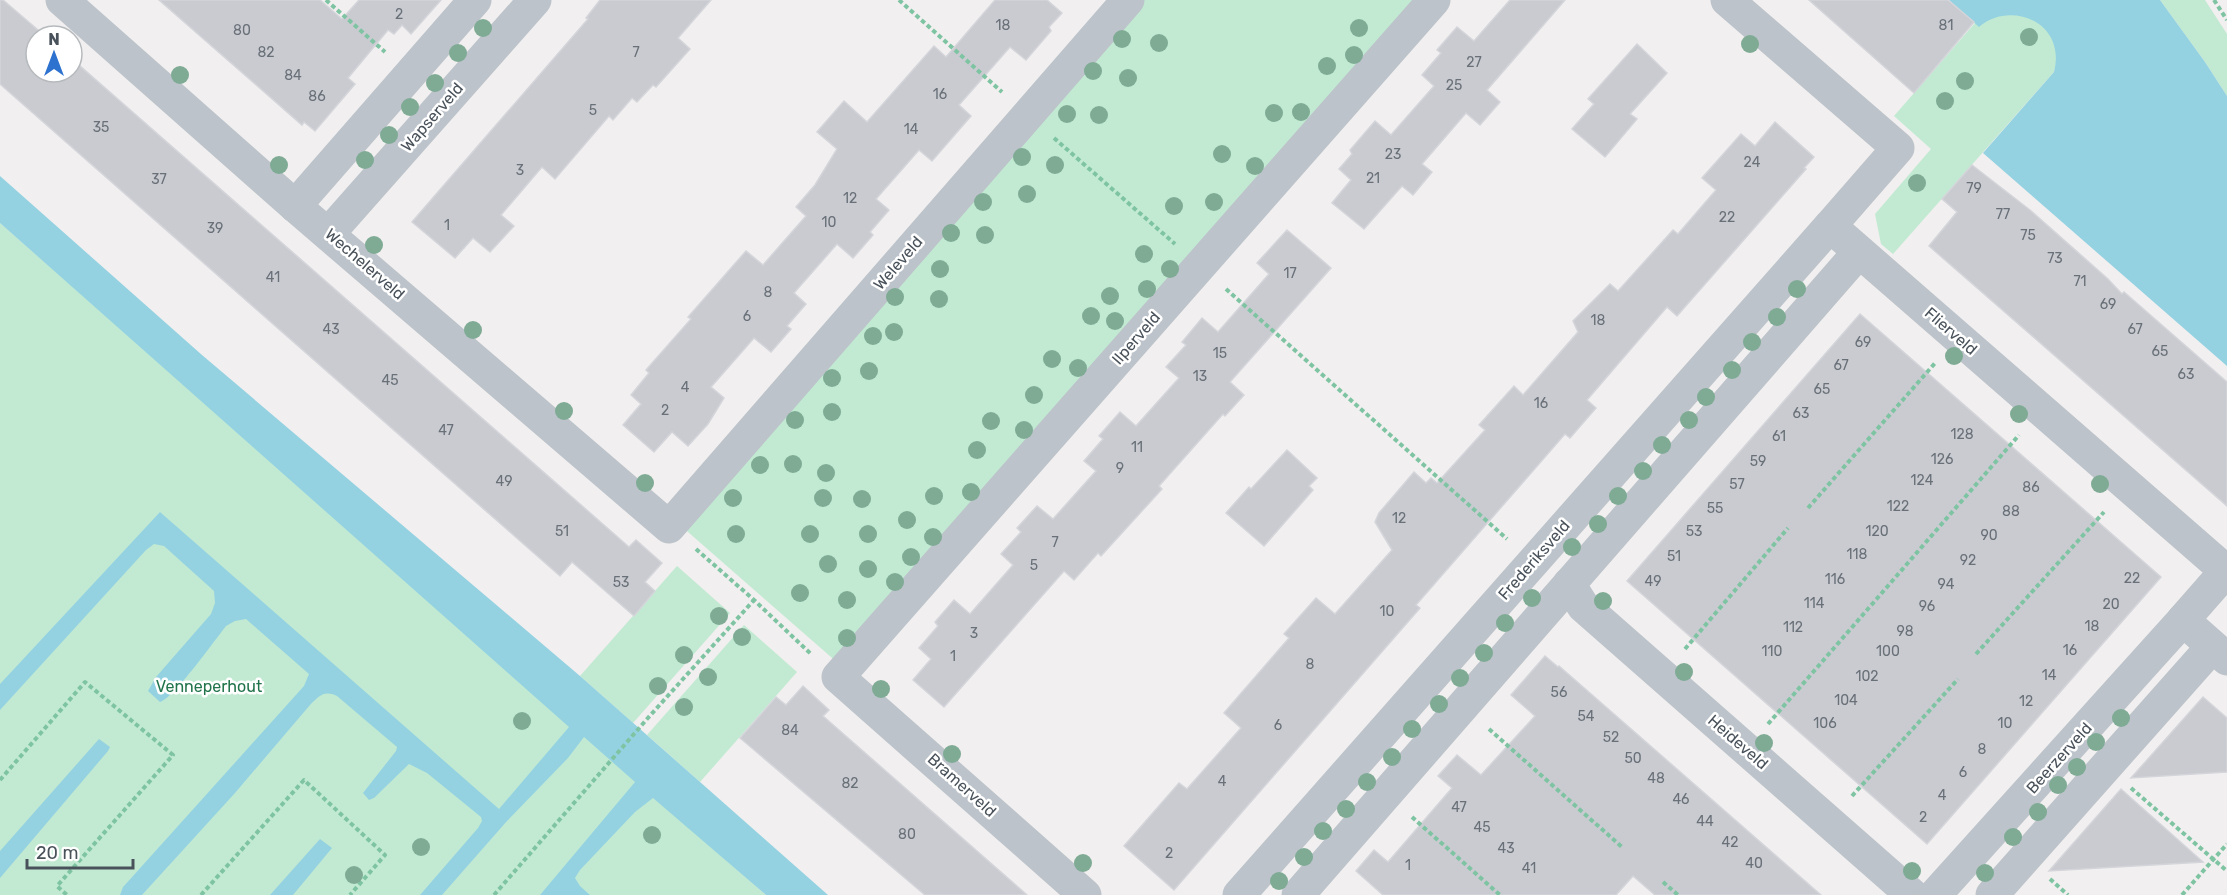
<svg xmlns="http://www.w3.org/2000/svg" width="2227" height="895" font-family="Rubik,sans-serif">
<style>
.green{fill:#c2ead2}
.water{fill:#94d2e2}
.building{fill:#c9cbd1;stroke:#d4d5da;stroke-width:1.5}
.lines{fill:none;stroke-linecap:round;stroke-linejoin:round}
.path{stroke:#7ec4a2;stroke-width:4;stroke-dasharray:4.5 3;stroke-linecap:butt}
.street{stroke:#bcc3ca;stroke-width:33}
.tree{fill:#7fab95}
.labels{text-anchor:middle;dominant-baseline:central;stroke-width:5;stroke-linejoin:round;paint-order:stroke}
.number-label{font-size:14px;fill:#697078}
.street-label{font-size:16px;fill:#49525a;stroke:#fff}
.park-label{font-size:16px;fill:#21744b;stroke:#fff}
</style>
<rect width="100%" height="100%" fill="#f1efef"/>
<!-- green -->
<g class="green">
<path d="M1139 0H1421L839 664 680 525Z"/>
<path d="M2160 0H2205L2227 34V96L2205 62Z"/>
<path d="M2008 11C2043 11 2065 38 2054 72L1893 254 1881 244 1875 214 1931 149 1894 116 1975 23 1979 26 1992 15Z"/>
<path d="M0 223 766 895H0Z"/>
<path d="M677 566 730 613 633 723 580 676Z"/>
<path d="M744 625 797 672 700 782 647 735Z"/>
</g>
<!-- water -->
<g class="water">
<path d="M1949 0H2160L2205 62 2227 96V366L1983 153 2054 72C2067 21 2009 0 1979 27Z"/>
<path d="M0 176 202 355 580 676 828 895H766L653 798 635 812 580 870 575 878 580 886 590 895H540L635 782 584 737 568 758 507 821 442 895H420L478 828 482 821 481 817 427 773 409 764 374 798 369 800 363 793 396 751 397 747 337 696C324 690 319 696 310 705L235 793 142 895H120L123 887 133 876 304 686 309 674 246 619 235 621 226 626C215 640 173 699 160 702L148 691 156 677 211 614 215 603 214 591 164 546 154 544 146 550 0 710V684L160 512 499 809 569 727 0 223Z"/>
<path d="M99 739 110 747 108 751 0 878V851Z"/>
<path d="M320 839 332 848 293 895H270Z"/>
</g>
<!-- building -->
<g class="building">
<path d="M0 0H3L45 36H36V72H72V59L629 547 636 540 662 563 645 582 655 591 634 616 572 562 560 576 0 84Z"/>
<path d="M159 0H320L342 19 359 0H441L411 34 402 25 394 34 388 30 348 78 355 84 315 131 304 122 302 125Z"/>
<path d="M600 0H711L678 38 690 49 656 87 653 85 637 102 632 98 613 120 609 116 555 179 542 167 501 215 514 226 490 252 473 238 455 258 412 222 588 19 586 18Z"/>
<path d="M995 0H1047L1062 13 1049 27 1051 31 1026 60 1010 47 959 105 971 116 932 161 919 150 876 199 889 210 870 232 873 235 853 258 837 244 794 293 806 304 787 326 791 329 771 352 754 338 711 387 724 398 708 424 688 446 672 432 654 452 623 425 641 404 631 395 649 373 646 370 691 319 688 317 746 251 763 265 806 216 796 207 815 185 837 149 817 132 844 101 867 122 934 46 946 57Z"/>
<path d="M1510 0H1565L1487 90 1500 102 1480 125 1466 113 1422 164 1432 172 1413 195 1402 186 1364 229 1332 203 1351 180 1339 169 1352 154 1350 150 1375 121 1391 135 1434 86 1422 75 1441 53 1437 50 1457 27 1474 41Z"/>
<path d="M1809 0H1948L1974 22 1914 93Z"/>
<path d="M1637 44 1667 73 1630 114 1637 119 1605 157 1572 129 1594 104 1588 99Z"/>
<path d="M1775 122 1814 157 1804 168 1806 169 1677 316 1667 307 1587 400 1596 408 1570 438 1565 434 1416 605 1420 608 1174 890 1124 846 1179 783 1187 789 1241 728 1224 713 1289 638 1284 634 1316 598 1335 614 1392 550 1375 522 1379 513 1414 472 1426 483 1431 478 1437 483 1485 430 1479 425 1514 386 1523 395 1578 332 1573 321 1610 284 1618 291 1673 230 1678 234 1716 190 1702 178 1741 134 1755 146Z"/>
<path d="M1972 165 2030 210 2108 279 2122 294 2124 292 2227 382V506L1929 246 1957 212 1942 199Z"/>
<path d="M1287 230 1331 268 1230 382 1244 395 1225 416 1223 414 1159 486 1162 489 1101 556 1098 553 1074 580 1064 571 944 707 913 680 931 659 919 648 938 626 935 622 954 600 970 614 1013 565 1001 554 1021 532 1017 528 1037 506 1053 519 1096 471 1084 461 1103 439 1099 436 1120 412 1136 426 1179 378 1166 367 1186 345 1182 342 1202 318 1218 332 1269 274 1257 263Z"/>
<path d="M1860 314 2161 577 1927 844 1627 581Z"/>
<path d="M1287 450 1317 478 1309 486 1313 490 1264 546 1226 513 1249 487 1251 489Z"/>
<path d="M1545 656 1558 667 1559 666 1821 895H1655L1633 876 1616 895H1383L1356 871 1374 850 1388 862 1452 788 1438 776 1457 755 1481 775 1535 716 1511 695Z"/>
<path d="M803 686 829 710 823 716 1027 895H925L740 738 776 697 786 705Z"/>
<path d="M2203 697 2227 718V772L2131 778Z"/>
<path d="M2121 789 2131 798 2203 862 2049 871Z"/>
</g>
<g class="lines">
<!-- path -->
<g class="path">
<path d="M326 0 385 52"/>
<path d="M899 0 1002 92"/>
<path d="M2214 0 2227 20"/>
<path d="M1054 138 1175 244"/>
<path d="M1226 289 1507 539"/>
<path d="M1808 508 1936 362"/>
<path d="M696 549 754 600 812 655"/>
<path d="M1685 649 1788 528"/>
<path d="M1976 654 2104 512"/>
<path d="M1768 724 2019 435"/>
<path d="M1489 729 1623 848"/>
<path d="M0 780 85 682 173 755 57 886 67 895"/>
<path d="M2131 788 2227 871"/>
<path d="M1852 796 1958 679"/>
<path d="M1412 817 1500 895"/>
<path d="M2050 879 2068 895"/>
<path d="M1663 882 1678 895"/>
<path d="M201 895 304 780 385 855 350 895"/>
<path d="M494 895 647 719 754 600"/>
<path d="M2182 895 2227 844"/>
</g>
<!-- street -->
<g class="street">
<path d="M62 0 295 206 669 527 1128 0"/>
<path d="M1727 0 1898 148 1830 226 2226 571 2183 620 2227 659"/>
<path d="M295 206 475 0"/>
<path d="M329 233 535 0"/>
<path d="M1569 584 1583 606 1912 895"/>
<path d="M1085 895 838 677 1434 0"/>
<path d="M1239 895 1830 226"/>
<path d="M1298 895 1859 252"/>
<path d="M1935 895 2183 620"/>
<path d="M1992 895 2212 647"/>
</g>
</g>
<!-- trees -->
<g class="tree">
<circle cx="483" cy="28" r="9"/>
<circle cx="1359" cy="28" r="9"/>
<circle cx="2029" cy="37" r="9"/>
<circle cx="1122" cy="39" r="9"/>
<circle cx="1159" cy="43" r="9"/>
<circle cx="1750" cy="44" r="9"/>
<circle cx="458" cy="53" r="9"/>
<circle cx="1354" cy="55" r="9"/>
<circle cx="1327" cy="66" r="9"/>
<circle cx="1093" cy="71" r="9"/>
<circle cx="180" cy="75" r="9"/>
<circle cx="1128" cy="78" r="9"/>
<circle cx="1965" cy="81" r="9"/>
<circle cx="435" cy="83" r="9"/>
<circle cx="1945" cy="101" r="9"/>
<circle cx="410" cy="107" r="9"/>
<circle cx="1301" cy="112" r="9"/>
<circle cx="1274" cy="113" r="9"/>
<circle cx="1067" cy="114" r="9"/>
<circle cx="1099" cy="115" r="9"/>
<circle cx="389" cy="135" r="9"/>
<circle cx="1222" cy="154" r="9"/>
<circle cx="1022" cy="157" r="9"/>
<circle cx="365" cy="160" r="9"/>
<circle cx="279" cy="165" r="9"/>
<circle cx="1055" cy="165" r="9"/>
<circle cx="1255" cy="166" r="9"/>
<circle cx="1917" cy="183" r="9"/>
<circle cx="1027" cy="194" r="9"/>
<circle cx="983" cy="202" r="9"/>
<circle cx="1214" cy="202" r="9"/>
<circle cx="1174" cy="206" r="9"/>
<circle cx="951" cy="233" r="9"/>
<circle cx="985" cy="235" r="9"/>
<circle cx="374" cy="245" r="9"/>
<circle cx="1144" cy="254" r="9"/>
<circle cx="940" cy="269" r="9"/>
<circle cx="1170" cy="269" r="9"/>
<circle cx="1147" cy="289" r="9"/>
<circle cx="1797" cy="289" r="9"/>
<circle cx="1110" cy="296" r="9"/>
<circle cx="895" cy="297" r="9"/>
<circle cx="939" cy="299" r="9"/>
<circle cx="1091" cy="316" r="9"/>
<circle cx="1777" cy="317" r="9"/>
<circle cx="1115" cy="321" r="9"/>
<circle cx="473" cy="330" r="9"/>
<circle cx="894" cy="332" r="9"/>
<circle cx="873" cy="336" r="9"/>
<circle cx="1752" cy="342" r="9"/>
<circle cx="1954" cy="356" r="9"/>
<circle cx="1052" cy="359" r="9"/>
<circle cx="1078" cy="368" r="9"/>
<circle cx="1732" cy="370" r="9"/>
<circle cx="869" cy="371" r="9"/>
<circle cx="832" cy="378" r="9"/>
<circle cx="1034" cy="395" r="9"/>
<circle cx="1706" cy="397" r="9"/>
<circle cx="564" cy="411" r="9"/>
<circle cx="832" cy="412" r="9"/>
<circle cx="2019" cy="414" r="9"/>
<circle cx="795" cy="420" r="9"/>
<circle cx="1689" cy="420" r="9"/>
<circle cx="991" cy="421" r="9"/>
<circle cx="1024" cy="430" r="9"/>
<circle cx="1662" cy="445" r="9"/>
<circle cx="977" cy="450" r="9"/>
<circle cx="793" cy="464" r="9"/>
<circle cx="760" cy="465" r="9"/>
<circle cx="1643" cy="471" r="9"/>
<circle cx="826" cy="473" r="9"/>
<circle cx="645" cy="483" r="9"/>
<circle cx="2100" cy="484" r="9"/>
<circle cx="971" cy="492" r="9"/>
<circle cx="934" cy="496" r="9"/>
<circle cx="1618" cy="496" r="9"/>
<circle cx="733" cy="498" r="9"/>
<circle cx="823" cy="498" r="9"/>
<circle cx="862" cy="499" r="9"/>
<circle cx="907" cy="520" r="9"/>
<circle cx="1598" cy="524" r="9"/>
<circle cx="736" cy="534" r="9"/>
<circle cx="810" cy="534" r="9"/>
<circle cx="868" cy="534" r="9"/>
<circle cx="933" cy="537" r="9"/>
<circle cx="1572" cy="547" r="9"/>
<circle cx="911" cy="557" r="9"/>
<circle cx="828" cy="564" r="9"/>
<circle cx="868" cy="569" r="9"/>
<circle cx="895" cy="582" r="9"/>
<circle cx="800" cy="593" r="9"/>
<circle cx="1532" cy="598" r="9"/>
<circle cx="847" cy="600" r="9"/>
<circle cx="1603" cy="601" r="9"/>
<circle cx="719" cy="616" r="9"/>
<circle cx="1505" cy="623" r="9"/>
<circle cx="742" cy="637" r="9"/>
<circle cx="847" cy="638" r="9"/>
<circle cx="1484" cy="653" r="9"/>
<circle cx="684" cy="655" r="9"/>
<circle cx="1684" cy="672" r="9"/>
<circle cx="708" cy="677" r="9"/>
<circle cx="1460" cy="678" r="9"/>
<circle cx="658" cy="686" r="9"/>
<circle cx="881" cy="689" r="9"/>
<circle cx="1439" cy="704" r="9"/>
<circle cx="684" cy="707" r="9"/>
<circle cx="2121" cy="718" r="9"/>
<circle cx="522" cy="721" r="9"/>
<circle cx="1412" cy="729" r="9"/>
<circle cx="2096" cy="742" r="9"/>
<circle cx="1764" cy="743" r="9"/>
<circle cx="952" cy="754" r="9"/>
<circle cx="1392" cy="757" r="9"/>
<circle cx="2077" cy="767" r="9"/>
<circle cx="1367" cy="782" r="9"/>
<circle cx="2058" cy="785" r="9"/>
<circle cx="1346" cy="809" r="9"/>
<circle cx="2038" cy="812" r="9"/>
<circle cx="1323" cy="831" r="9"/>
<circle cx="652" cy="835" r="9"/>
<circle cx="2013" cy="837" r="9"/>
<circle cx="421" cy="847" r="9"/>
<circle cx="1304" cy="857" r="9"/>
<circle cx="1083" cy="863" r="9"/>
<circle cx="1912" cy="871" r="9"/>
<circle cx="1985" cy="873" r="9"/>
<circle cx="354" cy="875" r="9"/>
<circle cx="1279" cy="881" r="9"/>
</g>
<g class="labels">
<!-- number labels -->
<g class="number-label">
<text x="399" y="14">2</text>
<text x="1003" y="25">18</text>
<text x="1946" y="25">81</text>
<text x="242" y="30">80</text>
<text x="266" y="52">82</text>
<text x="636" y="52">7</text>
<text x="1474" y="62">27</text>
<text x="293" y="75">84</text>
<text x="1454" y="85">25</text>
<text x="940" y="94">16</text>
<text x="317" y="96">86</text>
<text x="593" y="110">5</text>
<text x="101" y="127">35</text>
<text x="911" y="129">14</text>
<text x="1393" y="154">23</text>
<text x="1752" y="162">24</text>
<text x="520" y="170">3</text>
<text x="1373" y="178">21</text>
<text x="159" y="179">37</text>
<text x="1974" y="188">79</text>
<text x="850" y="198">12</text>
<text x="2003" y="214">77</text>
<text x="1727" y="217">22</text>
<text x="829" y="222">10</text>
<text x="447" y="225">1</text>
<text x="215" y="228">39</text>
<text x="2028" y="235">75</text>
<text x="2055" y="258">73</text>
<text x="1290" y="273">17</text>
<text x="273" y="277">41</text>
<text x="2080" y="281">71</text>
<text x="768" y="292">8</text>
<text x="2108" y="304">69</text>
<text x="747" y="316">6</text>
<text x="1598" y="320">18</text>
<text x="331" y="329">43</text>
<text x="2135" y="329">67</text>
<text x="1863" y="342">69</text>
<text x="2160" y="351">65</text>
<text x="1220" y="353">15</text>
<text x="1841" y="365">67</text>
<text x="2186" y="374">63</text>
<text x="1200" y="376">13</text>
<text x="390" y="380">45</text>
<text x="685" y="387">4</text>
<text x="1822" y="389">65</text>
<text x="1541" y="403">16</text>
<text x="665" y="410">2</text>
<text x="1801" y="413">63</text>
<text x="446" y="430">47</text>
<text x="1962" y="434">128</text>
<text x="1779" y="436">61</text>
<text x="1137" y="447">11</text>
<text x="1942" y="459">126</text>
<text x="1758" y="461">59</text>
<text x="1120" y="468">9</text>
<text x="1922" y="480">124</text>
<text x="504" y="481">49</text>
<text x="1737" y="484">57</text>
<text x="2031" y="487">86</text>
<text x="1898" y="506">122</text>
<text x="1715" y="508">55</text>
<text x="2011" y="511">88</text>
<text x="1399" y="518">12</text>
<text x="562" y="531">51</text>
<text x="1694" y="531">53</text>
<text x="1877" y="531">120</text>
<text x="1989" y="535">90</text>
<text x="1055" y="542">7</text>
<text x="1857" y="554">118</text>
<text x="1674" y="556">51</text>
<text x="1968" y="560">92</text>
<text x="1034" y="565">5</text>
<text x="2132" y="578">22</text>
<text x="1835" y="579">116</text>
<text x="1653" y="581">49</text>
<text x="621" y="582">53</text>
<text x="1946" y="584">94</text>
<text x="1814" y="603">114</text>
<text x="2111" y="604">20</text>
<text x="1927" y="606">96</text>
<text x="1387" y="611">10</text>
<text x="2092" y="626">18</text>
<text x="1793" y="627">112</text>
<text x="1905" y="631">98</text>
<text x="974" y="633">3</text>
<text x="2070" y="650">16</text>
<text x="1772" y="651">110</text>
<text x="1888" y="651">100</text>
<text x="953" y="656">1</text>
<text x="1310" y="664">8</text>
<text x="2049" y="675">14</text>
<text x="1867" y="676">102</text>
<text x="1559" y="692">56</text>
<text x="1846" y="700">104</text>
<text x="2026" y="701">12</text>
<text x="1586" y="716">54</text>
<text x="1825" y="723">106</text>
<text x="2005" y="723">10</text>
<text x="1278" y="725">6</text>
<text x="790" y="730">84</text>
<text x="1611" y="737">52</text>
<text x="1982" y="749">8</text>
<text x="1633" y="758">50</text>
<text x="1963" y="772">6</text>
<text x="1656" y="778">48</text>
<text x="1222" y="781">4</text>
<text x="850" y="783">82</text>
<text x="1942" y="795">4</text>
<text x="1681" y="799">46</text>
<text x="1459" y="807">47</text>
<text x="1923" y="817">2</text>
<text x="1705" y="821">44</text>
<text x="1482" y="827">45</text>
<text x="907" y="834">80</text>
<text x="1730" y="842">42</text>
<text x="1506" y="848">43</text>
<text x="1169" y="853">2</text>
<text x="1754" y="863">40</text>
<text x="1408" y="865">1</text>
<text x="1529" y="868">41</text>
</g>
<!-- street labels -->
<g class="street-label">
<text transform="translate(432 117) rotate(-49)">Wapserveld</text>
<text transform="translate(898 263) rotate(-49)">Weleveld</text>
<text transform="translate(365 264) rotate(41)">Wechelerveld</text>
<text transform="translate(1951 331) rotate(41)">Flierveld</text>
<text transform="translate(1136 338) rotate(-49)">Ilperveld</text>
<text transform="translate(1534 560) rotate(-49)">Frederiksveld</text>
<text transform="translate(1738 742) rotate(41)">Heideveld</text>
<text transform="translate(2059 758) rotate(-48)">Beerzerveld</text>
<text transform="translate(962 785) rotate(42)">Bramerveld</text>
</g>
<!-- park labels -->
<g class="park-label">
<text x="209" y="686">Venneperhout</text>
</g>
</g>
<!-- north arrow -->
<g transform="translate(54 54)"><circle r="28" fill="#ffffff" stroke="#b6babd" stroke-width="1.5"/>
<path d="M0-4.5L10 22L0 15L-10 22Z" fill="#2d72ce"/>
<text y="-9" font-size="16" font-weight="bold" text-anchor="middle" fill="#49525a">N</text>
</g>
<!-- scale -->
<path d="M27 859v9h106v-9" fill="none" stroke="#49525a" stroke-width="3"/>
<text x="36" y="859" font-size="18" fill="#49525a" stroke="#ffffff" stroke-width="4.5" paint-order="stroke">20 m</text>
</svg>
